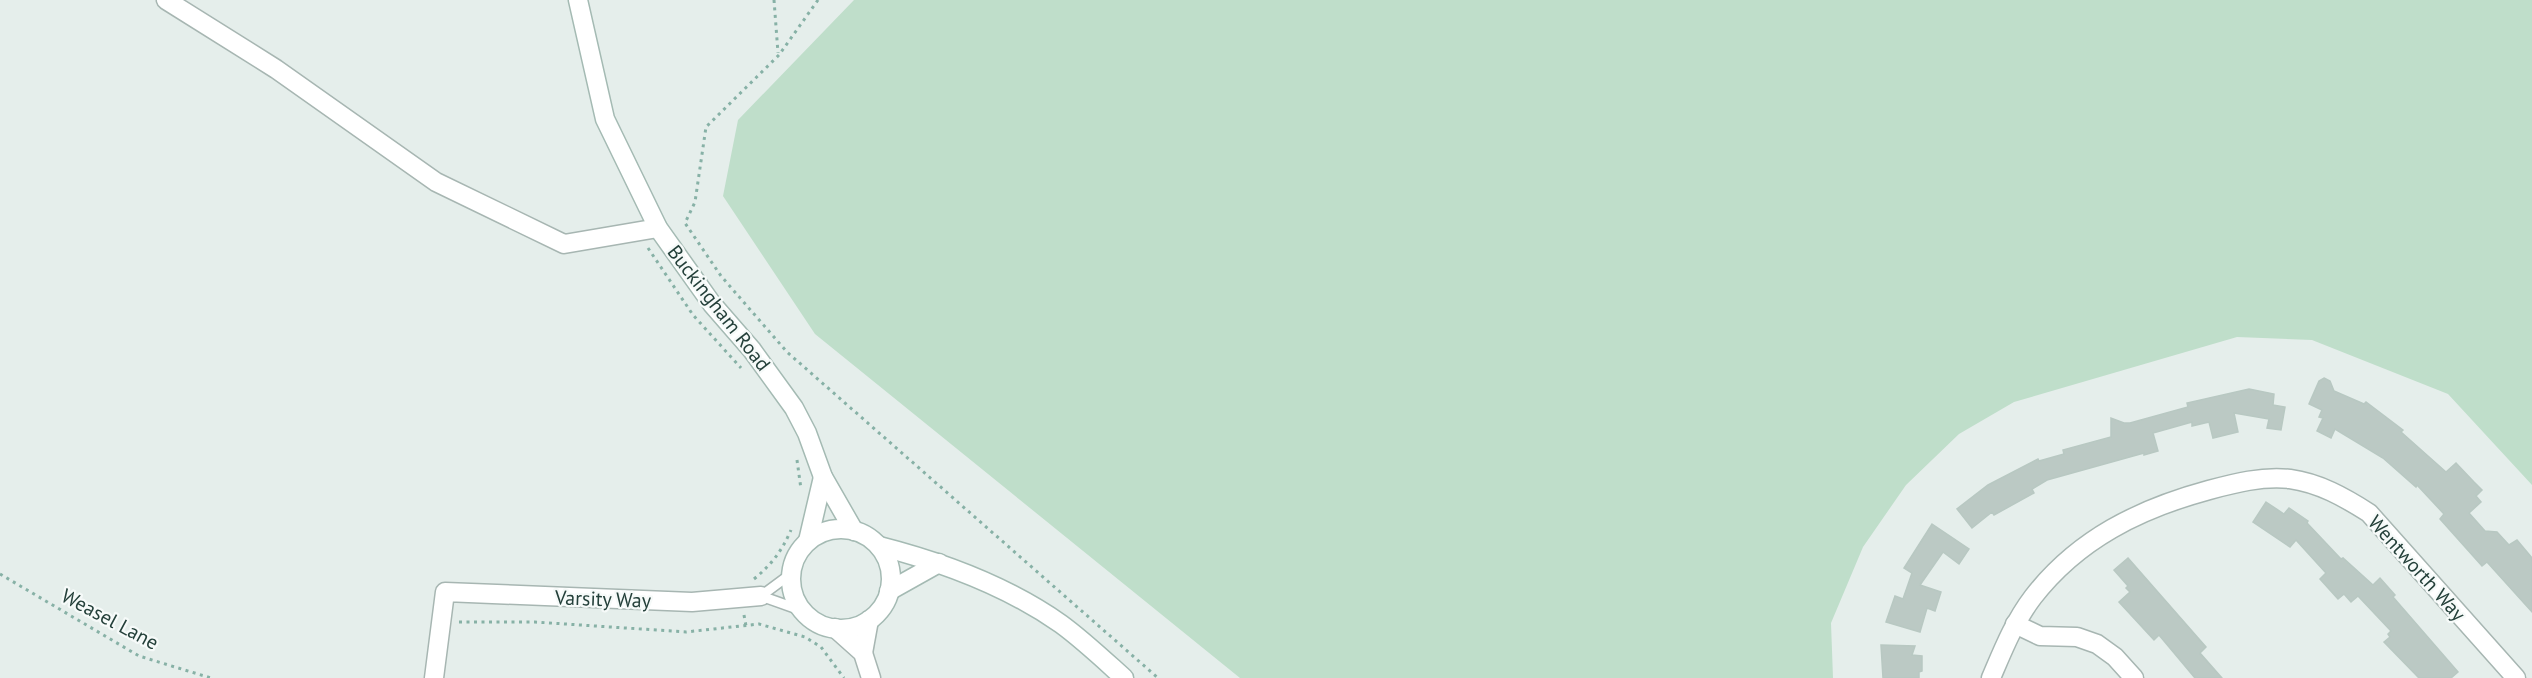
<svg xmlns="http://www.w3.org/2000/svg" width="2532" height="678" font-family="'PT Sans',sans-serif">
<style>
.green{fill:#bfdeca}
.building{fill:#bbc9c4;stroke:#b8c8c2;stroke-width:1.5}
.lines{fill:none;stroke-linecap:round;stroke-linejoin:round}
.service-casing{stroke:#a7b6b2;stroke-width:12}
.minor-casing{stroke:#a7b6b2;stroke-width:21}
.secondary-casing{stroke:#a4bab3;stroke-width:21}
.path{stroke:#87b1a6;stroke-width:3;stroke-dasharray:3 4.5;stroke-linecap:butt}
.service{stroke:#fff;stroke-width:9}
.minor{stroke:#fff;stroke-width:18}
.secondary{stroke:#fff;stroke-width:18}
.labels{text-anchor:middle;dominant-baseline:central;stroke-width:4.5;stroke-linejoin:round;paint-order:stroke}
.street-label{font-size:20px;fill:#24403a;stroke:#f6faf9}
</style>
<rect width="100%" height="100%" fill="#e5eeeb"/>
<!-- green -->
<path class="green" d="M854 0H2532V485L2448 394 2312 340 2237 337 2014 402 1959 434 1906 485 1863 547 1831 623 1833 678H1240L815 334 723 196 738 120Z"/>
<!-- building -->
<g class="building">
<path d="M2324 378 2330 381 2334 391 2364 404 2366 402 2403 430 2401 432 2446 472 2456 463 2474 482 2482 490 2476 496 2481 502 2469 513 2485 531 2497 532 2509 545 2517 540 2532 558V612L2487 562 2482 566 2440 519 2444 514 2417 485 2416 487 2383 458 2335 429 2331 438 2317 431 2323 418 2319 417 2322 410 2309 404 2319 381Z"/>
<path d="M2249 389 2274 394 2273 405 2285 407 2281 430 2267 428 2269 419 2234 413 2238 432 2213 438 2209 422 2192 426V422L2153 433 2158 451 2144 455V453L2047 480 2032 489 2034 493 1994 515 1992 512 1972 528 1957 509 1988 485 2038 459 2039 461 2064 454 2063 450 2111 437V418L2124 423H2130L2188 407 2187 403Z"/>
<path d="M2266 502 2284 514 2289 508 2308 521 2307 523 2341 559 2343 558 2373 585 2380 578 2395 595 2393 597 2458 672 2451 678H2419L2384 642 2390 637 2388 634 2391 631 2358 596 2351 602 2344 594 2338 599 2320 579 2326 573 2296 540 2290 547 2253 522Z"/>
<path d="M1932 524 1969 549 1959 564 1943 552 1920 585 1941 592 1935 611 1927 608 1920 632 1886 622 1895 596 1903 599 1912 573 1904 568Z"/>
<path d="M2128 558 2206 647 2200 653 2222 678H2195L2159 635 2154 640 2119 602 2130 592 2126 588 2128 586 2114 570Z"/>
<path d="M1881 645 1915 646 1912 655 1922 656V671L1919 672V678H1883Z"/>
</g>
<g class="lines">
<!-- service casing -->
<g class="service-casing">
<g id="service">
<path d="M761 596 803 611"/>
<path d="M761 596 792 573"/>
</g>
</g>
<!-- minor casing -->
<g class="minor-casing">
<g id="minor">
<path d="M166 0 276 69 436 182 564 244 658 228"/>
<path d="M2015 624 2040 636 2077 637 2097 644 2115 657 2134 678"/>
<path d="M835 628 863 653 871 678"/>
<path d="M863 653 869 620"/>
<path d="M434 678 445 592 692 602 761 596"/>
<path d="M1991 678C2003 650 2014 622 2033 597 2078 539 2139 509 2209 490 2235 483 2262 476 2290 479 2319 483 2344 497 2369 513L2516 678"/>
</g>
</g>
<!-- secondary casing -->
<g class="secondary-casing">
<g id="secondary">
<path d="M578 0 605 119 658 228 712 304 752 350 794 408 807 433 823 477 854 531"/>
<circle cx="841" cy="579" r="50"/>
<path d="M808 541 823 477"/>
<path d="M879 546C942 562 1007 586 1061 624 1083 640 1104 660 1124 678"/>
<path d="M889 591 939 563"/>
</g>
</g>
<!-- path -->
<g class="path">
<path d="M774 0 778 53"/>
<path d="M818 0 779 55 706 127 695 202 685 223 721 276 787 352 1158 678"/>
<path d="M648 248 693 315 741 368"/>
<path d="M797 460 801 489"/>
<path d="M0 574 139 656 211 678"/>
<path d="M754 579C771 565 782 551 791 530"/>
<path d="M744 615 746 626"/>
<path d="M459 622H535L686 632 759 624 805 637 821 647 844 678"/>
</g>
<!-- service -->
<use href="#service" class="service"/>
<!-- minor -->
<use href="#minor" class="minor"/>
<!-- secondary -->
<use href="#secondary" class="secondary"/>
</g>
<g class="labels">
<!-- street labels -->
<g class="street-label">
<text transform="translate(719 308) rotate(52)">Buckingham Road</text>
<text transform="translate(2417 568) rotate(48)">Wentworth Way</text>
<text transform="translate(603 599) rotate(2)">Varsity Way</text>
<text transform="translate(110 619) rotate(28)">Weasel Lane</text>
</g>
</g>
</svg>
